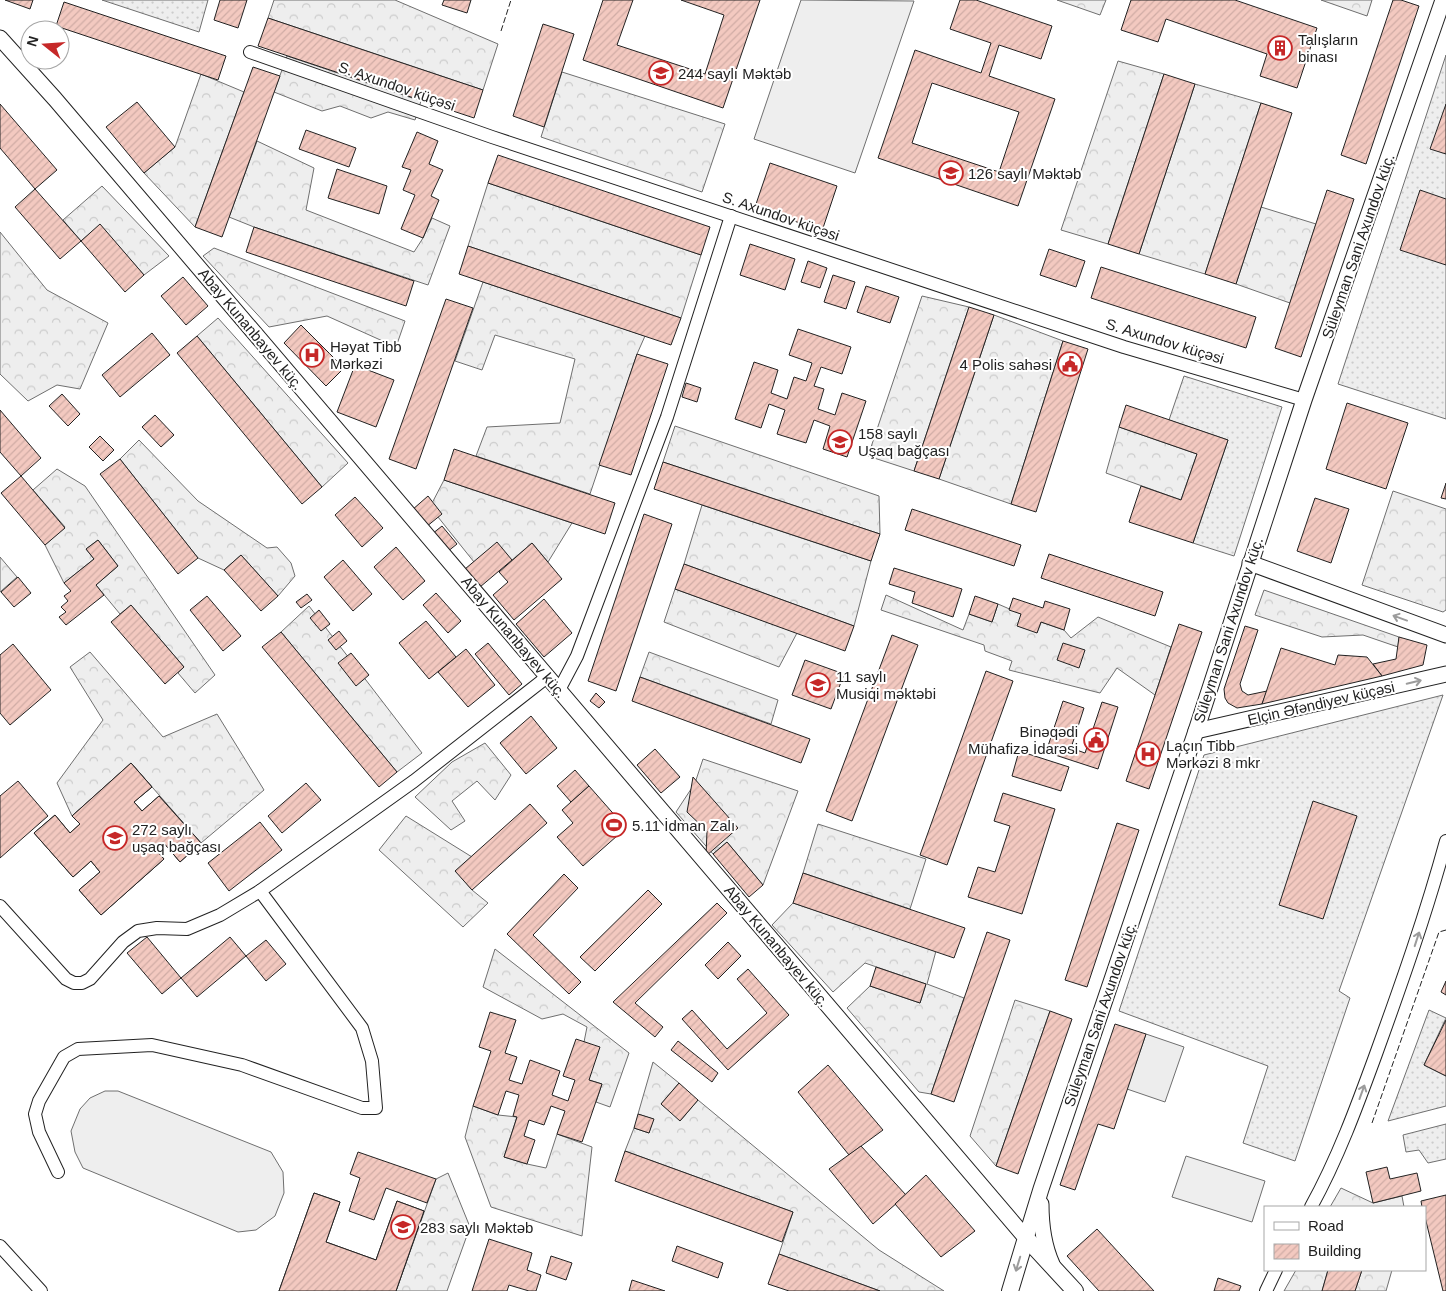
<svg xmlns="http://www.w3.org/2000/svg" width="1446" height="1291" font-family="Arial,sans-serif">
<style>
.grass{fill:url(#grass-dots);stroke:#6f6f6f}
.forest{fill:url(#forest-crowns);stroke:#6f6f6f}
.garden{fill:#eee;stroke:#6f6f6f}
.parking{fill:#ededed;stroke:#6f6f6f}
.building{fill:url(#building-hatch);stroke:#222;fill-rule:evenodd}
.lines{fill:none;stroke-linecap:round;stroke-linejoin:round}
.minor-casing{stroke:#222;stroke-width:14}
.tertiary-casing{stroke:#222;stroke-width:17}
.secondary-casing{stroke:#222;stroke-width:18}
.minor{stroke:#fff;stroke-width:12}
.tertiary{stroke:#fff;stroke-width:15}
.secondary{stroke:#fff;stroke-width:16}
.fence{stroke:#222;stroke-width:1;stroke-dasharray:6 2.5;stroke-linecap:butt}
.oneway{stroke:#9c9c9c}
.labels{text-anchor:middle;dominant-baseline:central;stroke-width:4;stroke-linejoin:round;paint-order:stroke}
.poi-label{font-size:15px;fill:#222;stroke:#fff;text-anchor:start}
.street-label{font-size:15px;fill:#222;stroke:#fff}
</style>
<defs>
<pattern id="grass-dots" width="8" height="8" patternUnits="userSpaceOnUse" patternTransform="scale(1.25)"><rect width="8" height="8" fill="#eee"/><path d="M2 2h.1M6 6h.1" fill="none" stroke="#ccc" stroke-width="1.8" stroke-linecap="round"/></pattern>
<pattern id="forest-crowns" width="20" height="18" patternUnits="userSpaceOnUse" patternTransform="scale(1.25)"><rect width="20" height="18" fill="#eee"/><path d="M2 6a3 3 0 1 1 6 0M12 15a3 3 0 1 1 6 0" fill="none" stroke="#ccc"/></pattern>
<pattern id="building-hatch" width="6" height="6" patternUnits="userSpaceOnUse" patternTransform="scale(1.25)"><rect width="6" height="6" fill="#f3c9c0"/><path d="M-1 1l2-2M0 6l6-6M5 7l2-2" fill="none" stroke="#d0aca5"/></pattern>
</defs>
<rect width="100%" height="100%" fill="#fff"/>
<!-- grass -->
<g class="grass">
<path d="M102 0H208L199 32Z"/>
<path d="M1446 55V419L1338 384Z"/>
<path d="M1184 376 1282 407 1234 556 1193 543 1228 440 1169 420Z"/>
<path d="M1443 695 1339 991 1350 998 1295 1161 1243 1143 1268 1066 1119 1011 1204 755Z"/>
<path d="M1429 1010 1446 1018 1424 1065 1446 1076V1106L1388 1121Z"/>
<path d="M1446 1124V1159L1428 1163 1419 1150 1406 1152 1403 1135Z"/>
</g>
<!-- forest -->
<g class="forest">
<path d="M274 0H395L498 44 483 90 268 18Z"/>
<path d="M1057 0H1106L1100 15Z"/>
<path d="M1321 0H1372L1367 16Z"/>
<path d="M287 56 421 101 415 120 388 112 371 118 340 106 322 111 274 92Z"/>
<path d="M1118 61 1164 74 1108 244 1061 230Z"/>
<path d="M562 72 725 124 702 192 541 137Z"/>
<path d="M201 74 244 92 195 227 144 173 175 147Z"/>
<path d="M1195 84 1261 103 1205 274 1139 254Z"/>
<path d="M257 141 314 168 306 210 414 252 423 238 432 218 450 226 428 285 254 227 229 217Z"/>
<path d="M488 183 701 255 681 318 468 246Z"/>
<path d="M102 186 169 256 144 275 100 225 81 241 63 220Z"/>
<path d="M1261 207 1316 224 1290 303 1236 284Z"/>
<path d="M0 232 47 290 108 323 80 389 57 385 28 401 0 374Z"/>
<path d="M214 248 405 321 396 347 327 316 269 327 203 256Z"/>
<path d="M483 282 645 336 637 354 590 494 476 456 487 427 560 423 575 359 495 335 482 370 455 361Z"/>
<path d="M922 296 969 307 914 471 868 456Z"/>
<path d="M994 315 1063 341 1011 504 939 479Z"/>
<path d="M218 318 348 463 322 487 197 336Z"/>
<path d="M675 426 879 496 880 534 663 462Z"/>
<path d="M1119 427 1197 454 1181 500 1106 473Z"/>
<path d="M139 440 198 501 267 548 277 547 291 563 295 576 278 596 241 555 224 570 198 558 120 459Z"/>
<path d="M57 469 85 486 215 675 195 693 178 673 184 667 131 605 120 614 96 585 118 566 98 540 86 549 94 559 64 583 45 545 65 527 33 490Z"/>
<path d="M444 480 572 523 548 562 532 543 512 560 474 562 430 507Z"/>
<path d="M1393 491 1446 509V610L1443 612 1362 585Z"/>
<path d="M702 505 871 561 854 626 684 564Z"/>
<path d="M0 557 17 577 0 592Z"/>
<path d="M675 589 797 633 779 667 664 622Z"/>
<path d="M1264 590 1399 637 1398 647 1363 635 1322 637 1255 615Z"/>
<path d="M886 595 963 630 969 614 992 622 998 604 1021 614 1037 633 1041 622 1064 630 1071 638 1098 617 1171 647 1155 695 1117 668 1100 693 1009 670 1012 661 985 651 984 645 881 610Z"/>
<path d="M309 606 422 753 397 772 281 632Z"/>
<path d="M90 652 163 737 217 714 264 790 201 843 132 764 72 816 57 783 103 720 70 667Z"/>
<path d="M649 652 778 700 771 724 640 677Z"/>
<path d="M485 743 511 775 495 800 477 781 452 801 465 821 451 830 415 797 452 762Z"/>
<path d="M703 759 798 791 763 885 727 842 713 854 676 812 695 783Z"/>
<path d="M406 816 472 857 456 871 472 890 488 903 463 927 379 850Z"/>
<path d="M818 824 926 859 910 909 803 873Z"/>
<path d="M793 903 936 951 927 984 964 998 931 1094 919 1092 847 1008 870 986 920 1003 926 984 865 963 833 992 772 925Z"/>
<path d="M495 949 629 1053 610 1107 596 1102 602 1084 589 1080 584 1042 587 1027 563 1014 542 1019 483 987Z"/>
<path d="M1015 1000 1050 1011 996 1166 970 1136Z"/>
<path d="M653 1062 679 1083 661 1104 681 1120 698 1100 879 1250 944 1291H880L779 1254 793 1212 625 1151 634 1128 649 1133 653 1119 638 1114Z"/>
<path d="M473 1106 498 1115 517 1117 504 1157 527 1164 546 1168 557 1134 592 1147 582 1236 491 1207 465 1137Z"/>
<path d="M448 1173 470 1227 447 1291H396L436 1179Z"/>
<path d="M1341 1188 1373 1203 1402 1196 1404 1207H1330Z"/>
<path d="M1296 1270H1328L1322 1291H1284Z"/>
<path d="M1362 1270H1392L1386 1291H1355Z"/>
</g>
<!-- garden -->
<g class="garden">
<path d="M801 0 914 1 855 173 754 139Z"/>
<path d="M105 1091H118L271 1152 283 1172 284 1193 275 1216 256 1230 238 1232 83 1168 75 1152 71 1131 80 1109 90 1098Z"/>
<path d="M1186 1156 1265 1181 1252 1222 1172 1197Z"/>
</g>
<!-- parking -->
<path class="parking" d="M1146 1034 1184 1047 1165 1102 1127 1089Z"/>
<!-- building -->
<g class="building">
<path d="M5 0H33L30 9Z"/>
<path d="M220 0H247L238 28 214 20Z"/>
<path d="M444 0H471L467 13 442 5Z"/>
<path d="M603 0H633L617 45 705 74 724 15 681 0H760L723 108 583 60Z"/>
<path d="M960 0H976L1052 26 1041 59 999 45 989 76 1055 99 1018 206 878 158 915 50 981 73 991 43 950 29ZM932 83 1019 112 999 172 912 143Z"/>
<path d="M1131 0H1235L1317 28 1297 88 1260 76 1267 54 1166 19 1158 42 1121 30Z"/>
<path d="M1393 0H1401L1419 6 1366 164 1341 155Z"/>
<path d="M64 2 226 56 218 80 56 26Z"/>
<path d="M268 18 483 90 474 118 258 46Z"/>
<path d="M543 24 574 34 544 127 513 116Z"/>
<path d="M253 67 280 76 222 237 195 227Z"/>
<path d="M1164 74 1195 84 1139 254 1108 244Z"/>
<path d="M137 102 175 147 144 173 106 127Z"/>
<path d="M1261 103 1292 113 1236 284 1205 274Z"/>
<path d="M0 104 57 170 35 189 0 148Z"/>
<path d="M1446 104V154L1430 149Z"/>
<path d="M306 130 356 148 349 167 299 149Z"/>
<path d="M417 132 438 141 429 164 443 170 431 196 439 200 423 238 401 229 415 195 403 190 411 170 402 167Z"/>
<path d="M498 155 710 227 701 255 488 183Z"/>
<path d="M770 163 837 186 822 231 755 207Z"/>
<path d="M337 169 387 186 379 214 328 198Z"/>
<path d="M35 189 81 241 60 259 15 207Z"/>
<path d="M1327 190 1354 199 1301 357 1275 348Z"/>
<path d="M1420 190 1446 199V265L1400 250Z"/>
<path d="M100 224 144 275 125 292 81 241Z"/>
<path d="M254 227 414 281 406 306 246 252Z"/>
<path d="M750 244 795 259 785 290 740 275Z"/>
<path d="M468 246 681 318 671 345 459 274Z"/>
<path d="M1049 249 1085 261 1076 287 1040 275Z"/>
<path d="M808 261 827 268 820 288 801 282Z"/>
<path d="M1101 267 1256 317 1246 348 1091 298Z"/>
<path d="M833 275 855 282 846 309 824 302Z"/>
<path d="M183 277 208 306 186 325 161 296Z"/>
<path d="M866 286 899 297 890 323 857 312Z"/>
<path d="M446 299 473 308 416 469 389 459Z"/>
<path d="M969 307 994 315 939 479 914 471Z"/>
<path d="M301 325 344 368 326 386 284 343Z"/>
<path d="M798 329 851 347 842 374 821 367 814 386 824 389 818 409 835 415 842 393 866 401 847 457 823 449 830 426 814 420 806 443 777 434 785 410 769 404 761 428 735 419 754 362 778 370 771 393 787 399 794 377 806 381 812 363 789 355Z"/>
<path d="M152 333 170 355 120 397 102 375Z"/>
<path d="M197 336 322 487 302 504 177 353Z"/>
<path d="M1063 341 1088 349 1036 512 1011 504Z"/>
<path d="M637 354 668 364 631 475 599 465Z"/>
<path d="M355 365 394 380 376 427 337 412Z"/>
<path d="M686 383 701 388 697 402 682 397Z"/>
<path d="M62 394 80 414 68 426 49 406Z"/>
<path d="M1347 403 1408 423 1386 489 1326 469Z"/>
<path d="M1126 405 1228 440 1193 543 1129 522 1141 486 1181 500 1197 454 1119 427Z"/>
<path d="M0 410 41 458 21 476 0 452Z"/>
<path d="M155 415 174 435 161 447 142 427Z"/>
<path d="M100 436 114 450 103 461 89 447Z"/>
<path d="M454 449 615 503 605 534 444 480Z"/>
<path d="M120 459 198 558 178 574 100 474Z"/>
<path d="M663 462 880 534 871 561 654 489Z"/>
<path d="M21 476 65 528 45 545 1 493Z"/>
<path d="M1446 483V499L1441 498Z"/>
<path d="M428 496 442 514 426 527 412 510Z"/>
<path d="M355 497 383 528 362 547 335 515Z"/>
<path d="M1315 498 1349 509 1331 563 1297 551Z"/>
<path d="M912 509 1021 545 1014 566 905 530Z"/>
<path d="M644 514 672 524 616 691 588 681Z"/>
<path d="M442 526 457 544 447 552 432 534Z"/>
<path d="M98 540 118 566 96 585 104 595 66 625 59 617 66 612 61 607 68 601 64 596 71 591 64 583 94 559 86 549Z"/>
<path d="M497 542 512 560 480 587 465 569Z"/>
<path d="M532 543 562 579 514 620 493 595 508 582 499 572Z"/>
<path d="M396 547 425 581 403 600 374 567Z"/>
<path d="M1049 554 1163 592 1155 616 1041 578Z"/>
<path d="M241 555 278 596 261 611 224 570Z"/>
<path d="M343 560 372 594 353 611 324 577Z"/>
<path d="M684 564 854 626 845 651 675 589Z"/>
<path d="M894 568 962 589 953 617 912 603 915 592 889 584Z"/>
<path d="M18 577 31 593 14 607 1 592Z"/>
<path d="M436 593 461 621 448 633 423 605Z"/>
<path d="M307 594 312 600 301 608 296 602Z"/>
<path d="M207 596 241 636 223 651 190 610Z"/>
<path d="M975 596 998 604 992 622 969 614Z"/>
<path d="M1013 598 1043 608 1045 601 1070 609 1064 630 1041 622 1037 633 1017 626 1021 614 1009 610Z"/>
<path d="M544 599 572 633 544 657 516 624Z"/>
<path d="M131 605 184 667 165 684 111 622Z"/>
<path d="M319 610 330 624 321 631 310 618Z"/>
<path d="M426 621 456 657 429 679 399 643Z"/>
<path d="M1179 624 1202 632 1149 789 1126 781Z"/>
<path d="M1245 626 1258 630 1240 684 1242 691 1248 695 1267 691 1262 704 1237 708 1228 703 1225 698 1224 689Z"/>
<path d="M339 631 347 641 336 650 328 640Z"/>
<path d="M281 632 397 772 379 787 262 647Z"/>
<path d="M892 635 918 645 852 821 826 811Z"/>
<path d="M1399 637 1427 645 1423 665 1382 676 1373 664 1396 659Z"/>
<path d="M488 643 522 684 509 695 475 654Z"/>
<path d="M1063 643 1085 650 1079 668 1057 660Z"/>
<path d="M13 644 51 690 10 725 0 713V655Z"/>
<path d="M1281 648 1335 665 1338 655 1367 657 1382 676 1262 704Z"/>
<path d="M466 649 495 685 468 707 438 672Z"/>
<path d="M351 653 369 675 356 686 338 663Z"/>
<path d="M805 660 844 674 831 709 792 695Z"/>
<path d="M986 671 1013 681 947 865 920 855Z"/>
<path d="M640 677 810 739 801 763 632 701Z"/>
<path d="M596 693 605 702 599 708 590 701Z"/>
<path d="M1063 701 1084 708 1071 748 1085 753 1102 702 1118 707 1098 769 1046 752Z"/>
<path d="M531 716 557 748 526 774 500 743Z"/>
<path d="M655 749 680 777 661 793 637 765Z"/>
<path d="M1019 751 1069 767 1061 791 1012 776Z"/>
<path d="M131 763 152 787 134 802 142 811 159 796 201 843 180 862 163 842 155 849 164 859 101 915 79 890 100 872 91 861 73 877 34 833 55 815 70 833 80 824 72 816ZM124 810 145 834 109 865 88 841Z"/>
<path d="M131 763 152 787 134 802 142 811 159 796 201 843 180 862 163 842 155 849 164 859 101 915 79 890 100 872 91 861 73 877 34 833 55 815 70 833 80 824 72 816Z"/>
<path d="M575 770 589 786 571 802 557 786Z"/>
<path d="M693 777 738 828 706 856 707 831 687 812Z"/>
<path d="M18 781 48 816 0 858V796Z"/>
<path d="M306 783 321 800 282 833 268 816Z"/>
<path d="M589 786 626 828 583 866 557 837 573 823 562 810Z"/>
<path d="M1003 793 1055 809 1022 914 968 897 978 867 995 872 1010 826 994 821Z"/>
<path d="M1313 801 1357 816 1323 919 1279 905Z"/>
<path d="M530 804 547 823 472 890 455 871Z"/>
<path d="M260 822 282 850 229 891 208 863Z"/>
<path d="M1117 823 1139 830 1087 987 1065 980Z"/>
<path d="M727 842 763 885 749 897 713 854Z"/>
<path d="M803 873 965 928 954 958 793 903Z"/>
<path d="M564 874 578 888 533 935 581 982 569 994 507 934Z"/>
<path d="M648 890 662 904 595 971 580 957Z"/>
<path d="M717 903 727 913 635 1003 663 1027 655 1037 613 1002Z"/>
<path d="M987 932 1010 940 954 1102 931 1094Z"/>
<path d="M147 937 181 978 162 994 127 953Z"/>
<path d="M230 937 246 956 197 997 181 978Z"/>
<path d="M266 940 286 964 266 981 246 956Z"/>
<path d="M728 942 741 956 718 979 705 965Z"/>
<path d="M876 967 926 984 920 1003 870 986Z"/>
<path d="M748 969 789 1015 728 1070 682 1019 692 1010 727 1049 767 1013 737 979Z"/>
<path d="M1446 981V995L1441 992Z"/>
<path d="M1050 1011 1072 1019 1018 1174 996 1166Z"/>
<path d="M490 1012 516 1020 505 1053 517 1057 509 1080 522 1084 530 1060 560 1071 552 1095 568 1101 575 1080 563 1076 576 1039 600 1047 589 1080 602 1084 582 1142 557 1134 565 1111 551 1106 544 1125 529 1120 524 1136 535 1140 527 1164 504 1157 517 1117 513 1116 519 1095 506 1091 498 1115 473 1106 491 1051 479 1047Z"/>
<path d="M1446 1020V1076L1424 1065Z"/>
<path d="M1115 1024 1146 1034 1114 1129 1098 1124 1075 1190 1060 1185Z"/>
<path d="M678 1041 718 1073 712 1082 671 1050Z"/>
<path d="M828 1065 883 1130 849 1155 798 1092Z"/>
<path d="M679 1083 698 1100 680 1121 661 1104Z"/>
<path d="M638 1114 654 1119 649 1133 634 1128Z"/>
<path d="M861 1146 906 1195 873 1224 829 1169Z"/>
<path d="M625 1151 793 1212 782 1242 615 1181Z"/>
<path d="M358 1152 436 1179 427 1203 386 1188 374 1220 349 1211 360 1178 350 1174Z"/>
<path d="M1387 1167 1390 1179 1417 1173 1421 1191 1373 1203 1366 1172Z"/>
<path d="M926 1175 975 1231 941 1257 895 1204Z"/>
<path d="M314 1193 340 1202 326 1242 376 1260 397 1201 424 1211 396 1291H371L373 1286 323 1268 314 1291H279Z"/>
<path d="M314 1193 340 1202 326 1242 376 1260 397 1201 424 1211 396 1291H279Z"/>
<path d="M1446 1195V1291H1443L1425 1217V1207H1422L1421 1201Z"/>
<path d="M1097 1229 1154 1291H1099L1067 1256Z"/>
<path d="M489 1239 532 1253 527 1270 541 1275 536 1291H529L509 1285 507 1291H472Z"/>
<path d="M677 1246 723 1263 718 1278 672 1261Z"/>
<path d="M779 1254 880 1291H789L768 1284Z"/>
<path d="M551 1256 572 1263 566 1280 546 1273Z"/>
<path d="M1328 1270H1362L1355 1291H1322Z"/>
<path d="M1218 1278 1241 1286 1239 1291H1214Z"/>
<path d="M632 1280 665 1291H629Z"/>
</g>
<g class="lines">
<!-- minor casing -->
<g class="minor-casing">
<g id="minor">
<path d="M250 52 492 137 1124 347 1304 400"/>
<path d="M559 690 577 656 667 417 731 216"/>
<path d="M0 906 66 979 74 983H82L90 979 123 942 138 931 157 928 187 929 220 915 260 891 414 781 547 677"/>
<path d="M58 1172 39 1132 35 1114 39 1101 64 1057 78 1049 152 1045 242 1065 362 1108H376L372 1061 362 1028 260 891"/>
<path d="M1311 1207C1338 1158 1357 1106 1376 1054 1402 982 1426 914 1446 841"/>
<path d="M0 1246 41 1291"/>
<path d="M1266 1291 1276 1270"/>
</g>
</g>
<!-- tertiary casing -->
<g class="tertiary-casing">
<g id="tertiary">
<path d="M0 38 55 99 1026 1238"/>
<path d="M1250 563 1446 635"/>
<path d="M1196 731 1446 674"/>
<path d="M1041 1204C1041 1225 1043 1244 1052 1264"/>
<path d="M1026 1238 1041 1189 1196 731 1304 400 1443 0"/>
</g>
</g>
<!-- secondary casing -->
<g class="secondary-casing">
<g id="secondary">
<path d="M1026 1238 1075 1291"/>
<path d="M1010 1291 1026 1238"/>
</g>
</g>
<!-- minor -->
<use href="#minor" class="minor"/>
<!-- tertiary -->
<use href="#tertiary" class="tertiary"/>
<!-- secondary -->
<use href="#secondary" class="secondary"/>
<!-- fence -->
<g class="fence">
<path d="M501 31 511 0"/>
<path d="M1372 1123 1439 932 1446 930"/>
</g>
</g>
<!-- one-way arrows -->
<defs><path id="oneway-shaft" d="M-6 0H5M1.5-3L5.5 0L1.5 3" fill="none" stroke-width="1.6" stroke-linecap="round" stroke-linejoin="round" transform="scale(1.25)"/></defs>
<g class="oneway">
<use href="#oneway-shaft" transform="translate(1400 618) rotate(-160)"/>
<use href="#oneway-shaft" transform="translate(1414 682) rotate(-13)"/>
<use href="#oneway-shaft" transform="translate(1417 939) rotate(-72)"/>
<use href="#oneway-shaft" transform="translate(1362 1092) rotate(-70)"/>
<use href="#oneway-shaft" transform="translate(1018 1264) rotate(107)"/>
</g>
<!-- icons -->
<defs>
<g id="building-ring" transform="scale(1.25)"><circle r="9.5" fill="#fff" stroke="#c62828" stroke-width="1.5"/><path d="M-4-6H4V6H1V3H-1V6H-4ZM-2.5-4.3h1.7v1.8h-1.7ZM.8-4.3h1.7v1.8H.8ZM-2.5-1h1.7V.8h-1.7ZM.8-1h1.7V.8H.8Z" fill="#c62828"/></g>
<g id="school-ring" transform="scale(1.25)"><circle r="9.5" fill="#fff" stroke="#c62828" stroke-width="1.5"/><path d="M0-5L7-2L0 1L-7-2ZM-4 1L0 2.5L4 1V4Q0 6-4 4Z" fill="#c62828"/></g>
<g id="hospital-ring" transform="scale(1.25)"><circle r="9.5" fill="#fff" stroke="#c62828" stroke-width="1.5"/><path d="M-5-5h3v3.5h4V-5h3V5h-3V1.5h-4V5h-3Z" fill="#c62828"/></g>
<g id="civic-ring" transform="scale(1.25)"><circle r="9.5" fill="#fff" stroke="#c62828" stroke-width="1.5"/><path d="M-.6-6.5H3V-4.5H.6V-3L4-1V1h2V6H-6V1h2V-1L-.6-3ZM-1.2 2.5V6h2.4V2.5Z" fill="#c62828"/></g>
<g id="stadium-ring" transform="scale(1.25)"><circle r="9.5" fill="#fff" stroke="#c62828" stroke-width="1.5"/><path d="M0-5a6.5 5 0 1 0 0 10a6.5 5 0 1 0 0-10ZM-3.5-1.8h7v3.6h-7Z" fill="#c62828"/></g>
</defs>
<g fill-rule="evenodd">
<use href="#building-ring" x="1280" y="48"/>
<use href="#school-ring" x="661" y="73"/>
<use href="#school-ring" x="951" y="173"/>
<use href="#hospital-ring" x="312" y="355"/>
<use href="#civic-ring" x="1070" y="364"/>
<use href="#school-ring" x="840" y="442"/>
<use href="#school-ring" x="818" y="685"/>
<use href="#civic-ring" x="1096" y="740"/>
<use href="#hospital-ring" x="1148" y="754"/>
<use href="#stadium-ring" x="614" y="825"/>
<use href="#school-ring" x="115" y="838"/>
<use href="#school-ring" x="403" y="1227"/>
</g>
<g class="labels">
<!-- poi labels -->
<g class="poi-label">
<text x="1298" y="39">Talışların<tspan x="1298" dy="17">binası</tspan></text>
<text x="678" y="73">244 saylı Məktəb</text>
<text x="968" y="173">126 saylı Məktəb</text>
<text x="330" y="346">Həyat Tibb<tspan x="330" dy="17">Mərkəzi</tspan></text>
<text x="1052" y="364" text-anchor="end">4 Polis sahəsi</text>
<text x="858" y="433">158 saylı<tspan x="858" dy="17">Uşaq bağçası</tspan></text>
<text x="836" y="676">11 saylı<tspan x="836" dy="17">Musiqi məktəbi</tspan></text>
<text x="1078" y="731" text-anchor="end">Binəqədi<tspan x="1078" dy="17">Mühafizə İdarəsi</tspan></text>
<text x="1166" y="745">Laçın Tibb<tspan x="1166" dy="17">Mərkəzi 8 mkr</tspan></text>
<text x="632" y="825">5.11 İdman Zalı</text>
<text x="132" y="829">272 saylı<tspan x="132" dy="17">uşaq bağçası</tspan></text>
<text x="420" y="1227">283 saylı Məktəb</text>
</g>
<!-- street labels -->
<g class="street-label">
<text transform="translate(397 86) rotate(19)">S. Axundov küçəsi</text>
<text transform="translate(781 216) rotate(19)">S. Axundov küçəsi</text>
<text transform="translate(1358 246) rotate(-71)">Süleyman Sani Axundov küç.</text>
<text transform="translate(251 329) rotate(50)">Abay Kunanbayev küç.</text>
<text transform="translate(1165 341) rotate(17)">S. Axundov küçəsi</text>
<text transform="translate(1228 630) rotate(-72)">Süleyman Sani Axundov küç.</text>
<text transform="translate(514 637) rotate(50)">Abay Kunanbayev küç.</text>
<text transform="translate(1321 703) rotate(-13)">Elçin Əfəndiyev küçəsi</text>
<text transform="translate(777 946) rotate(50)">Abay Kunanbayev küç.</text>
<text transform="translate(1100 1014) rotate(-71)">Süleyman Sani Axundov küç.</text>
</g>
</g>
<!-- legend -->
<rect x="1264" y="1206" width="162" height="65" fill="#ffffff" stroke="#a7a7a7"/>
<rect x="1274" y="1222" width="25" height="8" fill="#ffffff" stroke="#a7a7a7"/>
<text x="1308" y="1231" font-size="15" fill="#222222">Road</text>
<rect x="1274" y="1244" width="25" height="15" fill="url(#building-hatch)" stroke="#a7a7a7"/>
<text x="1308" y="1256" font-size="15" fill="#222222">Building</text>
<!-- north arrow -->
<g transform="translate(45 45) rotate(287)"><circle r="24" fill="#ffffff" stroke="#a7a7a7"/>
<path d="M0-4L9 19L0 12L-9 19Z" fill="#c62828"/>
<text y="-8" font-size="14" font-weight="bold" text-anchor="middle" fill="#222222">N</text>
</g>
</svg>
